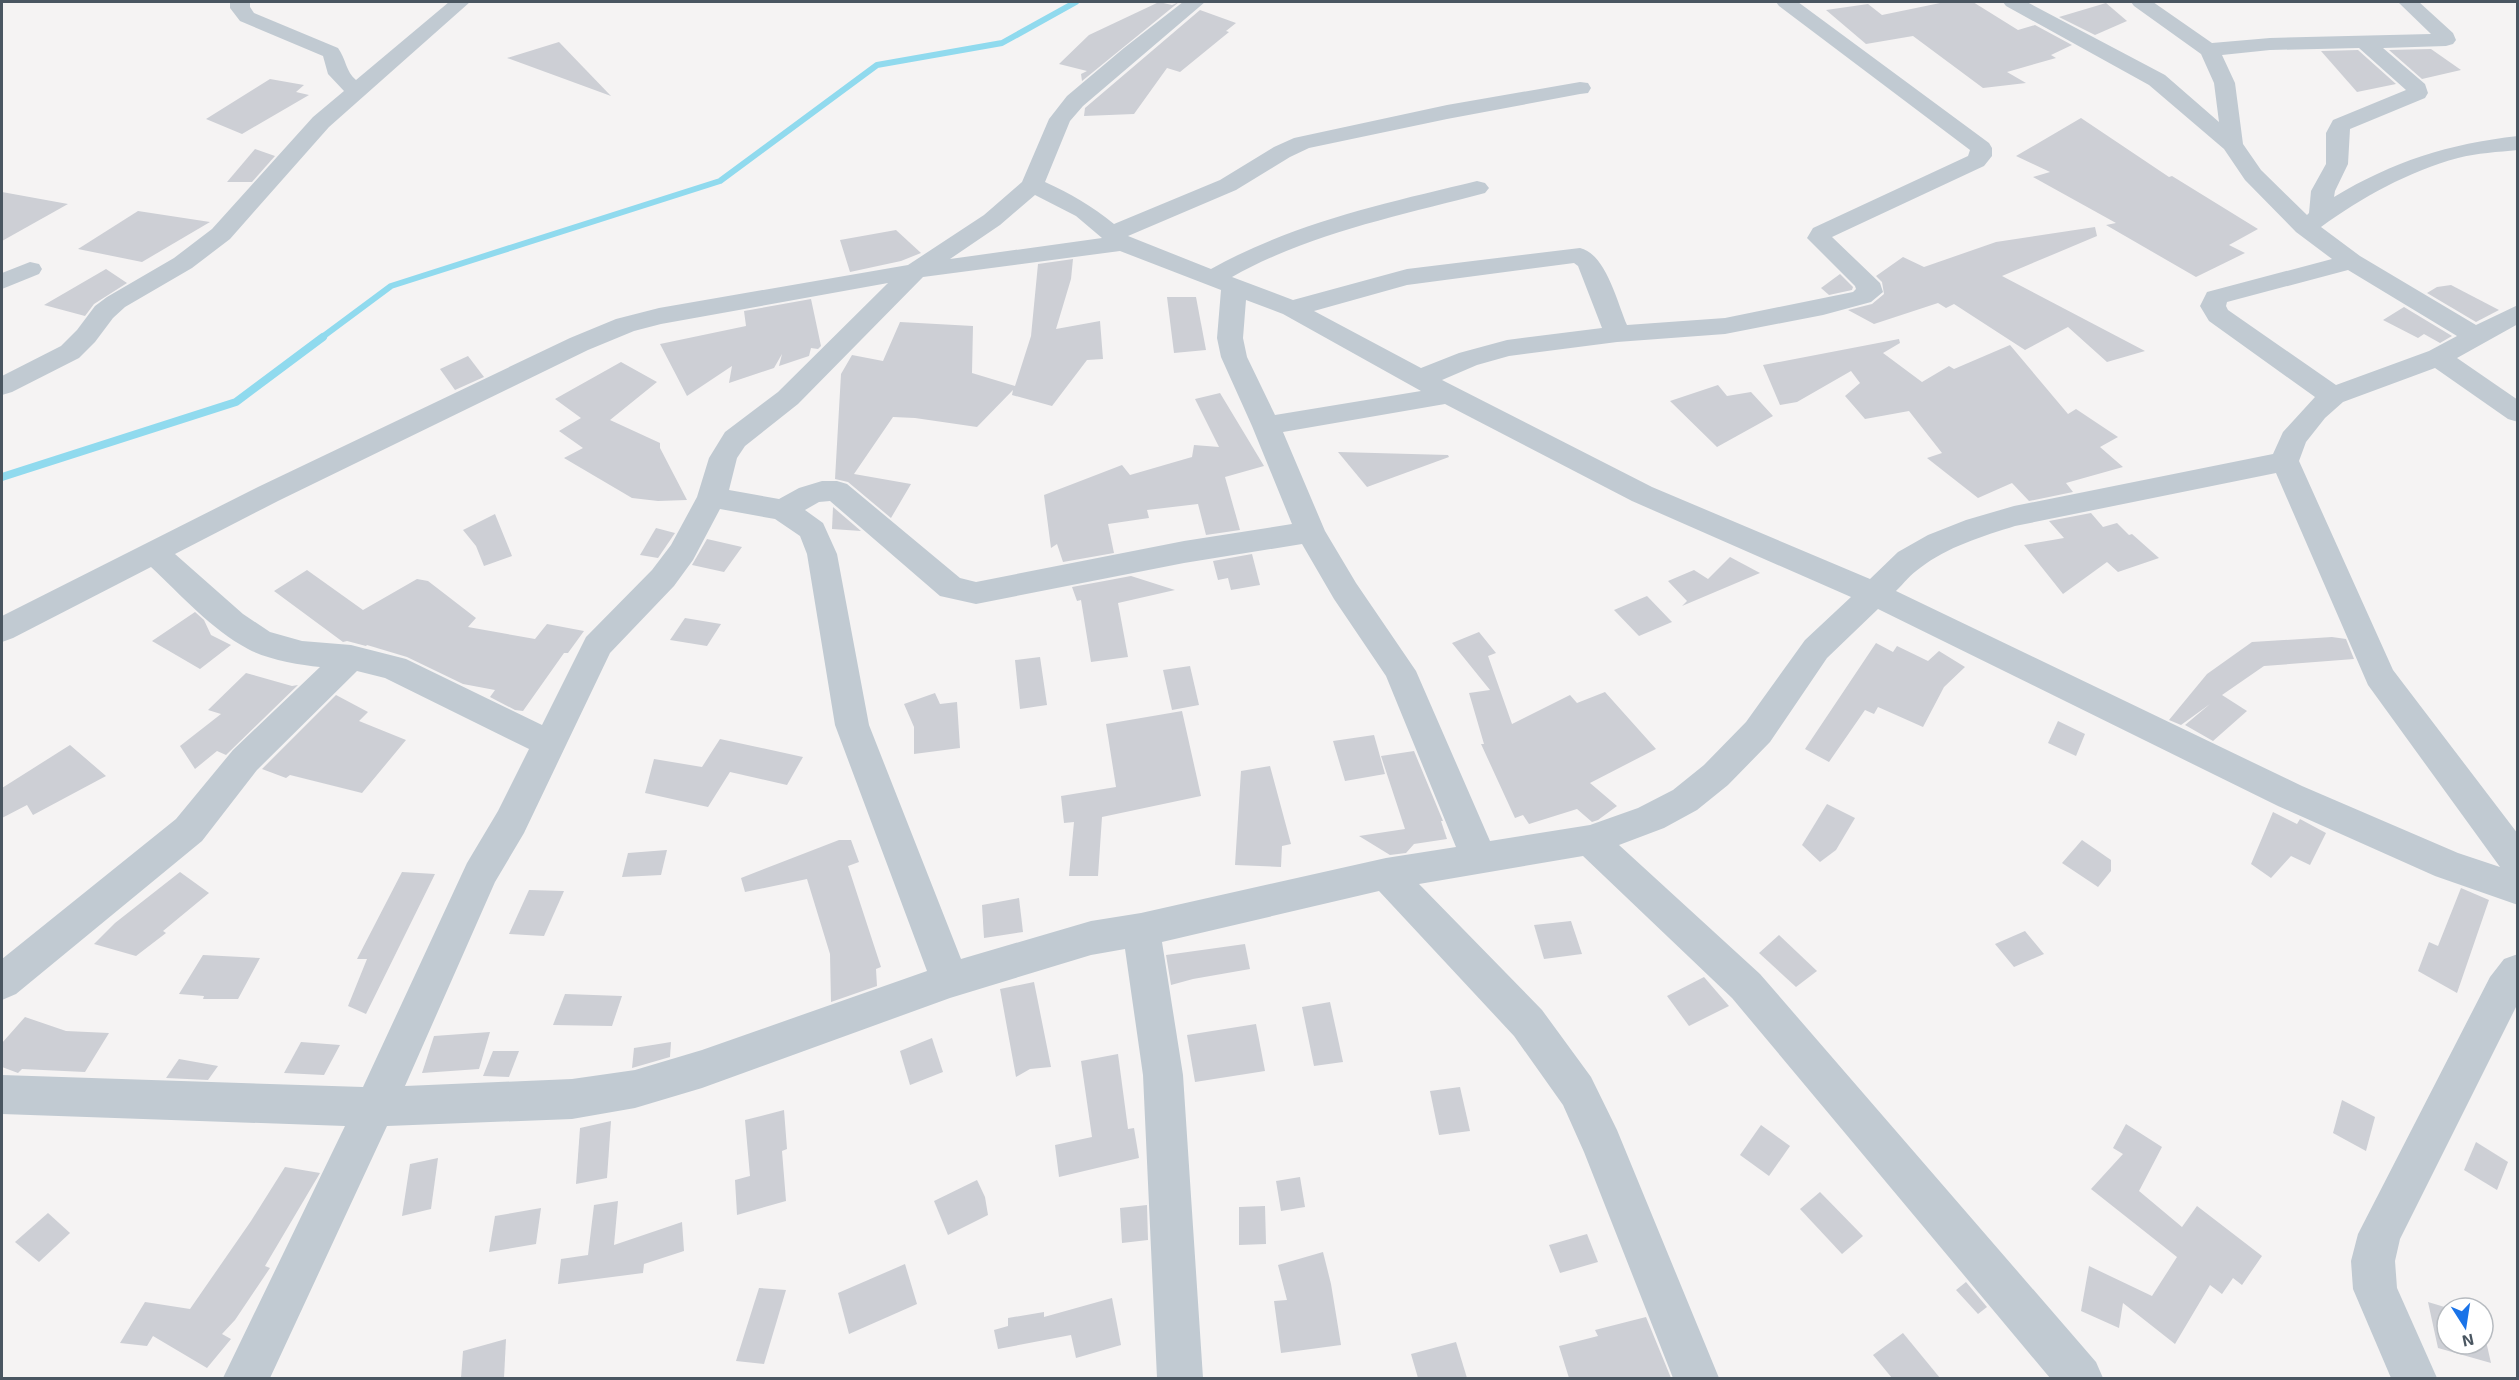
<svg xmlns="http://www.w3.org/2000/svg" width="2519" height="1380" font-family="'Exo 2',sans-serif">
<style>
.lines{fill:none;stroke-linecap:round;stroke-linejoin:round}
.stream-far1{stroke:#90daee;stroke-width:6}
.stream{stroke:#90daee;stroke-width:8}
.building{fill:#cdcfd5}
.minor{fill:#c1cad2;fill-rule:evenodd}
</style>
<rect width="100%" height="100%" fill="#f5f3f3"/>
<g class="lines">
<!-- stream-far1 -->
<path class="stream-far1" d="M321 338 391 286 720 181 877 65 1002 43 1076 2"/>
<!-- stream -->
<path class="stream" d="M2 477 236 402 323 337"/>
</g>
<!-- building -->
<g class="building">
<path d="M1159 2 1172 5 1179 2 1082 81 1081 74 1087 71 1059 64 1089 35Z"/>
<path d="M1945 2H1973L2018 30 2035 25 2072 45 2051 55 2056 58 2007 72 2026 83 1983 88 1913 36 1866 44 1826 10 1868 4 1882 15Z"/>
<path d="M2106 3 2127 21 2095 35 2059 17Z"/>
<path d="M1200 10 1236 23 1226 31 1229 32 1180 72 1167 68 1134 114 1084 116 1085 108Z"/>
<path d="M559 42 611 96 507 58Z"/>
<path d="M2431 49 2461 70 2422 79 2389 50Z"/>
<path d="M2358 50 2396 84 2357 92 2321 51Z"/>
<path d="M270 79 304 85 296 92 309 95 242 134 206 119Z"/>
<path d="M2081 118 2169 177 2172 176 2258 229 2229 245 2245 253 2196 277 2106 225 2116 223 2033 177 2050 172 2016 156Z"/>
<path d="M255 149 275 156 252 182H227Z"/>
<path d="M2 192 68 204 2 241Z"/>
<path d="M138 211 210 222 142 262 78 249Z"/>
<path d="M2095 227 2097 236 2002 276 2145 351 2107 362 2068 327 2025 350 1954 304 1946 308 1938 303 1874 324 1848 310 1872 304 1884 294 1882 282 1876 276 1903 257 1924 267 1996 242Z"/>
<path d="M896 230 921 253 901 261 850 272 840 240Z"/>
<path d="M1073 259 1071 279 1056 329 1100 321 1103 359 1087 360 1052 406 1012 395 1013 390 977 427 915 418 893 417 854 474 911 484 891 518 848 482 835 479 841 374 852 355 883 361 900 322 973 326 972 373 1015 386 1031 336 1038 264Z"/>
<path d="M106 269 127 283 94 304 85 316 44 305Z"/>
<path d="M1840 274 1853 287 1852 290 1829 295 1821 288Z"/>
<path d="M2451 285 2499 310 2476 322 2427 293 2437 287Z"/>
<path d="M1167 297H1196L1206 350 1174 353Z"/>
<path d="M811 299 821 346 818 349 811 348 809 356 779 366 782 354 774 368 729 383 732 366 687 396 660 344 746 326 744 311Z"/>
<path d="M2404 307 2452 336 2440 343 2424 334 2418 338 2383 320Z"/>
<path d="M1899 339 1900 343 1883 353 1922 382 1949 366 1954 369 2010 345 2068 414 2076 409 2118 437 2100 447 2123 467 2066 483 2073 492 2029 501 2012 483 1978 498 1927 458 1942 453 1909 411 1865 419 1845 396 1860 383 1851 371 1797 402 1780 405 1763 365Z"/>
<path d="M468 356 484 377 455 390 440 369Z"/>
<path d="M621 362 657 382 610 420 660 443V448L687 500 658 501 632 498 564 458 583 448 559 431 581 418 555 399Z"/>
<path d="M1718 385 1727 396 1751 392 1773 416 1717 447 1670 401Z"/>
<path d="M1220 393 1264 466 1225 477 1240 530 1206 535 1198 504 1147 510 1149 518 1108 524 1114 553 1063 562 1057 544 1051 548 1044 495 1122 465 1130 475 1192 457 1194 445 1219 447 1195 399Z"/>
<path d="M1338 452 1448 455 1449 457 1367 487Z"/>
<path d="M833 507 861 531 832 529Z"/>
<path d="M2091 513 2103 527 2117 523 2129 535 2132 534 2159 558 2118 572 2107 562 2063 594 2024 545 2064 538 2049 521Z"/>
<path d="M495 514 512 556 484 566 476 546 463 530Z"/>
<path d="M656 528 675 533 658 558 640 555Z"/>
<path d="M707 539 742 547 724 572 692 565Z"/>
<path d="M1252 554 1260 585 1231 590 1228 578 1218 580 1213 561Z"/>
<path d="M1730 557 1760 573 1682 606 1687 601 1668 581 1694 570 1708 579Z"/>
<path d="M307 570 363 610 417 579 428 581 476 618 468 627 535 639 547 624 584 631 568 653H564L523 711 515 710 490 697 495 690 463 684 407 657 367 645 366 646 347 641 343 642 274 591Z"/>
<path d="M1131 576 1175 590 1118 603 1128 657 1091 662 1081 600 1077 601 1072 587Z"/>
<path d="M1647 596 1672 622 1639 636 1614 610Z"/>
<path d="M195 612 204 620 211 635 231 645 200 669 152 641Z"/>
<path d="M685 618 721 624 707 646 670 640Z"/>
<path d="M1479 632 1496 653 1488 656 1512 724 1570 695 1577 703 1605 692 1656 749 1590 783 1617 806 1598 820 1592 822 1577 809 1529 824 1523 815 1515 818 1481 744H1484L1469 693 1490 690 1452 643Z"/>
<path d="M2332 637 2346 639 2354 659 2264 666 2222 695 2247 711 2213 741 2185 725 2210 704 2181 725 2169 720 2207 674 2252 642Z"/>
<path d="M1876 643 1893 652 1897 646 1928 661 1939 651 1965 667 1944 687 1923 727 1878 707 1874 714 1865 710 1829 762 1805 749Z"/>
<path d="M1040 657 1047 705 1020 709 1015 660Z"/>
<path d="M1190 666 1199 705 1172 710 1163 670Z"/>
<path d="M246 673 292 686 298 685 226 755 217 751 195 769 180 746 221 714 208 710Z"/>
<path d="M935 693 940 704 957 702 960 748 914 754V727L904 704Z"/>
<path d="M336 695 368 712 359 721 406 740 362 793 290 775 286 778 262 769Z"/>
<path d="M1182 711 1201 796 1102 817 1098 876H1069L1074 822 1064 823 1061 796 1116 787 1106 724Z"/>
<path d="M2058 721 2085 734 2076 756 2048 743Z"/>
<path d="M1374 735 1385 774 1345 781 1333 741Z"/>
<path d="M720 739 803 757 787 785 730 772 708 807 645 793 654 759 702 767Z"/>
<path d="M70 745 106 776 33 815 27 805 2 818V788Z"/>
<path d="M1414 751 1443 821H1441L1447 839 1414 844 1406 853 1390 855 1359 836 1405 829 1381 756Z"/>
<path d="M1270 766 1291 844 1282 846 1281 867 1235 865 1241 771Z"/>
<path d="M1827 804 1855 818 1836 850 1820 862 1802 845Z"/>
<path d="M2273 812 2297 824 2300 819 2326 833 2310 865 2291 856 2271 878 2251 864Z"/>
<path d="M839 840H851L859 862 848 866 881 967 876 969 877 986 831 1002 830 954 807 879 745 892 741 878Z"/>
<path d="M2082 840 2111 860V871L2098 887 2062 863Z"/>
<path d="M667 850 661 875 622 877 628 853Z"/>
<path d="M180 872 209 893 163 931 166 933 136 956 94 944 115 923Z"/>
<path d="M402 872 435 874 366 1014 348 1006 367 959H357Z"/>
<path d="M2461 888 2489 900 2457 993 2418 971 2429 942 2438 946Z"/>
<path d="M529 890 564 891 544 936 509 934Z"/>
<path d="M1019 898 1023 932 984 938 982 905Z"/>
<path d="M1571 921 1582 954 1544 959 1534 925Z"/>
<path d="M2025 931 2044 954 2014 967 1995 944Z"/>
<path d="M1779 935 1817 971 1796 987 1759 953Z"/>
<path d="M1245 944 1250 969 1193 979 1171 985 1166 955Z"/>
<path d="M203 955 260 958 238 999H203L204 996 179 994Z"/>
<path d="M1704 977 1729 1006 1689 1026 1667 996Z"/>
<path d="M1034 982 1051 1067 1030 1069 1016 1077 1000 989Z"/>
<path d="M565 994 622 996 612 1026 553 1025Z"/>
<path d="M1330 1002 1343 1062 1314 1066 1302 1007Z"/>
<path d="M25 1017 66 1031 109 1033 85 1072 22 1069 18 1073 2 1067V1043Z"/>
<path d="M1256 1024 1265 1071 1195 1082 1187 1035Z"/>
<path d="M490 1032 479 1069 422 1073 434 1036Z"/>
<path d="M932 1038 943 1072 910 1085 900 1051Z"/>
<path d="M301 1042 340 1045 324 1075 284 1073Z"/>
<path d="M671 1042 670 1057 632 1068 634 1048Z"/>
<path d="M493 1051H519L509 1077 483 1076Z"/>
<path d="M1118 1054 1128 1129 1134 1128 1139 1158 1059 1177 1055 1145 1092 1137 1081 1061Z"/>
<path d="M179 1059 218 1066 208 1080 166 1078Z"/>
<path d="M1460 1087 1470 1131 1439 1135 1430 1091Z"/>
<path d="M2342 1100 2375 1117 2366 1151 2333 1133Z"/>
<path d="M784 1110 787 1149 782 1151 786 1201 737 1215 735 1180 750 1176 745 1120Z"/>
<path d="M611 1121 607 1178 576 1184 580 1128Z"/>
<path d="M2126 1124 2162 1147 2139 1191 2182 1227 2197 1206 2262 1256 2242 1285 2233 1278 2222 1294 2210 1285 2175 1344 2123 1303 2119 1328 2081 1311 2089 1266 2152 1296 2177 1257 2091 1189 2123 1154 2113 1148Z"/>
<path d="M1761 1125 1790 1146 1769 1176 1740 1155Z"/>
<path d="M2476 1142 2508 1162 2497 1190 2464 1170Z"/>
<path d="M438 1158 431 1209 402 1216 410 1164Z"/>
<path d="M285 1167 320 1173 265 1266 270 1268 235 1320 222 1334 231 1339 207 1368 153 1336 147 1346 120 1343 145 1302 190 1309 251 1221Z"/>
<path d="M1300 1177 1305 1207 1281 1211 1276 1181Z"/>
<path d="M977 1180 985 1197 988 1215 948 1235 934 1201Z"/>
<path d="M1820 1192 1863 1236 1842 1254 1800 1209Z"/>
<path d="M618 1201 614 1245 682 1222 684 1251 644 1264 643 1273 558 1284 561 1259 588 1255 594 1205Z"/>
<path d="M1147 1205 1148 1240 1122 1243 1120 1208Z"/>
<path d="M1265 1206 1266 1244 1239 1245V1207Z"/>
<path d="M541 1208 536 1244 489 1252 495 1216Z"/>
<path d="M48 1213 70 1233 39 1262 15 1242Z"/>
<path d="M1587 1234 1598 1262 1560 1273 1549 1245Z"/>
<path d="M1323 1252 1331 1284 1341 1345 1281 1353 1274 1301 1287 1300 1278 1265Z"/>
<path d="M905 1264 917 1304 849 1334 838 1293Z"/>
<path d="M1966 1282 1987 1307 1978 1314 1956 1290Z"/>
<path d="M759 1288 786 1290 764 1364 736 1361Z"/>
<path d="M1112 1298 1121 1345 1076 1358 1071 1335 998 1349 994 1330 1008 1326V1318L1044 1312V1317Z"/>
<path d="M2428 1302 2448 1308 2447 1344H2483V1328L2491 1363 2438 1348Z"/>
<path d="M1646 1317 1671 1378H1569L1559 1346 1598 1336 1595 1330Z"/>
<path d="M1903 1333 1940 1378H1892L1873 1355Z"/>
<path d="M506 1339 504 1378H461L463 1351Z"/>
<path d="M1456 1342 1467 1378H1418L1411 1354Z"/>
</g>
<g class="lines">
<!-- minor -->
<g class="minor">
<path d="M230 2H250V7L254 13 338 48C346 59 346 72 356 80L449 2H470L329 127 230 239 192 268 125 307 113 318 95 342 79 358 12 392 2 395V376L61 346 77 330 95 306 107 297 174 258 212 229 313 117 344 91 328 74 323 56 240 21 230 8Z"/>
<path d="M1183 2H1205L1083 106 1070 121 1045 182C1071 194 1092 206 1114 224L1220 180 1274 147 1294 138 1447 105 1580 82 1588 83 1591 88 1588 93 1580 94 1447 119 1309 148 1290 157 1236 190 1128 236 1211 269C1293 223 1386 203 1477 181L1485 183 1489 188 1485 193C1399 216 1310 233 1232 277L1293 300 1407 269 1580 248C1606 254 1617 302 1627 325L1725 318 1853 292 1856 289 1855 286 1807 238 1813 228 1968 156 1970 150 1779 6 1776 2H1798L1989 143 1992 148V156L1984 166 1832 237 1880 283 1883 292 1871 302 1823 315 1725 334 1617 342 1509 356 1477 365 1442 380 1652 487 1870 579 1898 552 1928 535 1966 520 2014 506 2273 454 2283 432 2315 397 2209 321 2200 306 2207 292 2332 259 2296 232 2245 180 2224 149 2149 85 2006 6 2003 2H2027L2165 75 2219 122 2214 83 2201 54 2134 6 2131 2H2153L2212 43 2270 38 2431 34 2398 2H2419L2453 33 2456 40 2453 44 2446 46 2383 48 2425 84 2428 93 2425 98 2350 129 2348 164 2335 191 2334 197C2394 161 2448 144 2518 136V150C2498 152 2477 153 2458 158 2409 171 2361 198 2321 227L2360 256 2476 325 2518 305V324L2457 358 2518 400V422L2508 419 2435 368 2343 402 2325 418 2306 442 2299 461 2393 670 2518 834V905L2435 876 2278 806 1878 609 1827 658 1770 742 1728 785 1697 810 1664 828 1619 845 1760 974 2096 1362 2103 1378H2050L1732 998 1583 856 1419 884 1542 1010 1591 1077 1617 1130 1719 1378H1673L1584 1152 1563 1105 1514 1036 1379 891 1162 942 1183 1075 1203 1378H1157L1143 1075 1125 949 1091 955 950 998 702 1088 635 1108 572 1119 387 1126 270 1378H223L345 1126 2 1114V1075L363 1087 467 863 498 811 529 749 385 678 357 671 257 770 202 841 16 994 2 1000V959L176 819 233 750 320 667C299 665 266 659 248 649 211 629 181 595 151 567L13 638 2 642V616L258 487 570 338 616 319 659 308 908 265 984 215 1022 182 1049 119 1067 96 1124 48ZM2359 48 2406 90 2333 120 2326 133V164L2311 191 2309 213 2307 215 2261 170 2243 144 2235 83 2222 55 2270 50ZM1035 195 1076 216 1102 238 950 259 1000 225ZM1120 251 1221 290 1217 338 1221 357 1252 426 1292 524 1184 541 976 582 960 578 847 484 837 481H822L799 488 779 499 729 490 737 458 745 446 798 404 923 277ZM1574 263 1578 266 1602 328 1507 340 1459 353 1421 368 1314 311 1407 285ZM2348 270 2457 336 2429 351 2336 385 2228 310 2226 306 2227 302ZM888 283 778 392 725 432 709 458 697 497 671 545 652 570 586 637 542 725 406 659 351 645 302 641 270 632 243 614 175 554 278 501 588 350 634 331 661 324ZM1246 300 1283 314 1421 391 1275 415 1247 357 1243 338ZM1445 404 1632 501 1851 597 1805 640 1746 722 1704 765 1673 790 1638 808 1590 825 1490 841 1416 671 1356 583 1325 531 1283 432ZM2276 473 2368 685 2500 867 2458 853 2302 786 1896 591C1904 583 1911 574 1920 568 1947 547 1983 536 2015 526ZM830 501 940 596 976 604 1184 563 1302 544 1334 599 1386 676 1456 847 1386 858 1141 913 1091 921 961 959 869 725 837 554 823 523 805 510 819 502ZM720 509 775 519 800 536 807 554 835 725 927 971 702 1050 635 1070 572 1079 405 1086 495 882 524 833 610 653 674 586 693 560Z"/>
<path d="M30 262 39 264 42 269 39 274 2 289V273Z"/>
<path d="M2518 954V1003L2400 1239 2395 1261 2397 1288 2437 1378H2391L2353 1289 2351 1261 2358 1234 2490 977 2504 959Z"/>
</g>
</g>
<!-- border -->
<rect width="2519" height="1380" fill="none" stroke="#4a5661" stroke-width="6"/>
<!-- north arrow -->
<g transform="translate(2465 1326) rotate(168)"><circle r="28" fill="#ffffff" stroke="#b7bbc0" stroke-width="1.5"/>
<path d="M0-4.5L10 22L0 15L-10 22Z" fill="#1a73e8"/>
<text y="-9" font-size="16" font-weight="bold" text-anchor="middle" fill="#4a5661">N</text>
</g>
</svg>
